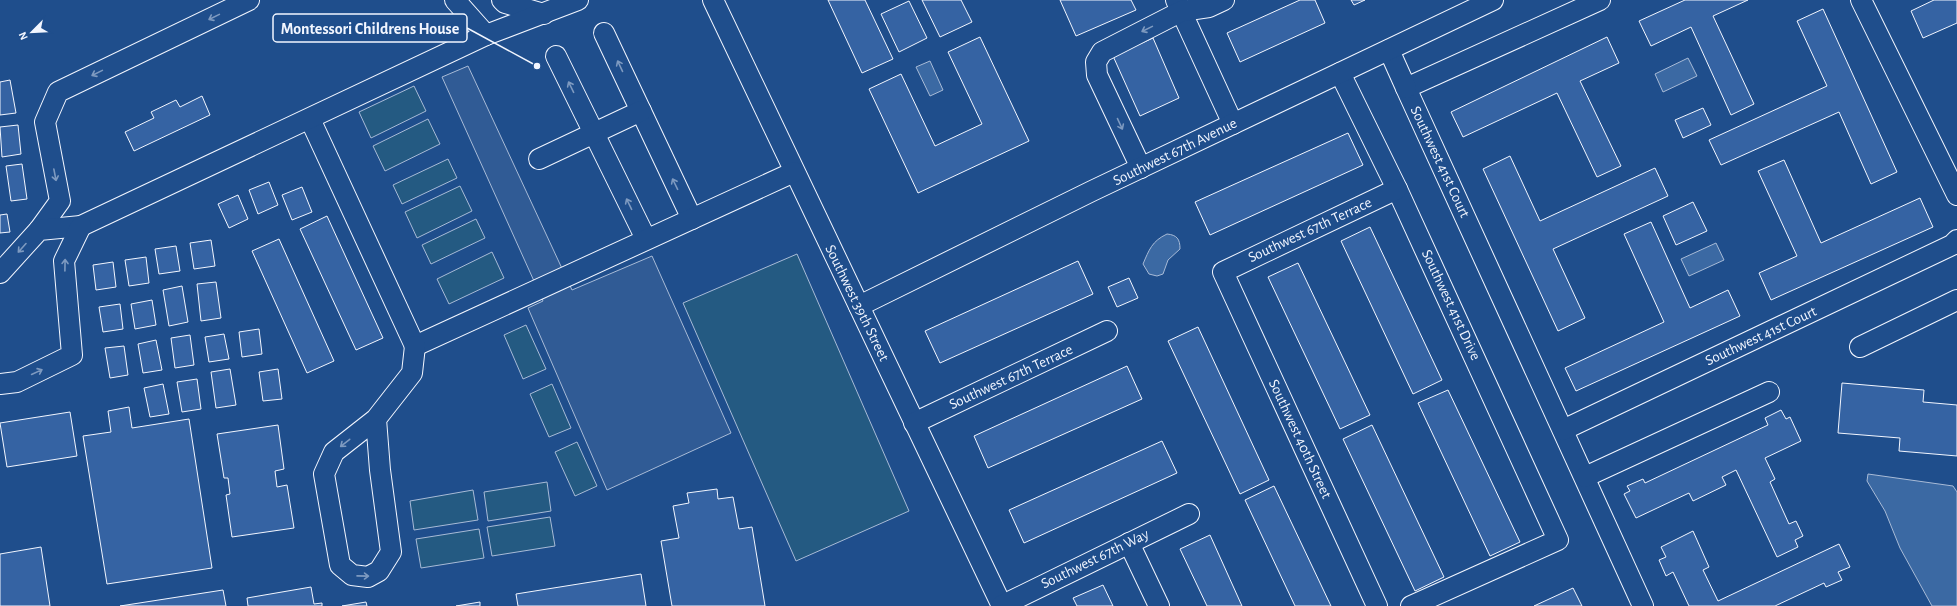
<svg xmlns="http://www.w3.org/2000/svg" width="1957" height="606" font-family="'Alegreya Sans',sans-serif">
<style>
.green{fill:#245a82;stroke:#a8bbd7}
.parking{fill:#305b95;stroke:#a8bbd7}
.water{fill:#3b69a3;stroke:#a8bbd7}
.building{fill:#3563a3;stroke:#f2f6ff}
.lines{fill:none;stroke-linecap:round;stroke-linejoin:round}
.minor-casing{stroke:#f2f6ff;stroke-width:22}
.minor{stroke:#1f4e8c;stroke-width:20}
.oneway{stroke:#7e9ac0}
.labels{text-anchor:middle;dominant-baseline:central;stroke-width:3;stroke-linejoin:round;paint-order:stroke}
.street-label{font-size:15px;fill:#f2f6ff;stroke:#1f4e8c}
.leader{fill:none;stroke:#f2f6ff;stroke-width:1.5}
.callout-dot{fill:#f2f6ff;stroke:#1f4e8c;stroke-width:1.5}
.callout{fill:#1f4e8c;stroke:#f2f6ff;stroke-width:1.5}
.callout-label{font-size:16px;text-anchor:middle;font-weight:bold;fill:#f2f6ff}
</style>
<rect width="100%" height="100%" fill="#1f4e8c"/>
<!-- green -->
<g class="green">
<path d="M414 86 426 111 371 138 359 112Z"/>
<path d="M428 119 440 144 385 171 373 146Z"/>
<path d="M448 159 457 178 402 204 393 185Z"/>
<path d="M460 186 472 211 417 238 405 212Z"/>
<path d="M476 219 485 238 431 264 422 245Z"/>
<path d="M492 252 504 278 449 304 437 279Z"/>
<path d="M797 254 909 511 796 561 683 303Z"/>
<path d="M526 325 546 369 523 379 504 335Z"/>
<path d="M552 384 571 428 549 437 530 394Z"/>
<path d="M577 442 597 486 575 496 555 452Z"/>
<path d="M547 482 551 511 488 521 484 492Z"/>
<path d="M473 490 478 520 414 530 410 501Z"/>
<path d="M550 517 555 546 492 556 487 527Z"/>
<path d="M479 529 484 558 421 568 416 539Z"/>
</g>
<!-- parking -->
<path class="parking" d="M468 66 572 290 652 256 731 433 607 490 528 308 543 301 442 77Z"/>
<!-- water -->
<g class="water">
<path d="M1688 58 1697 76 1663 92 1655 74Z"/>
<path d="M930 61 943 90 930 96 916 67Z"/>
<path d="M1167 234C1177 235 1180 239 1180 249L1168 260 1163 274 1157 276 1149 274 1143 264C1149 250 1152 241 1167 234Z"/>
<path d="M1716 243 1724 260 1689 276 1681 259Z"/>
<path d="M1868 474 1953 486 1957 492V606H1932L1900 548 1885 511 1867 481Z"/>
</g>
<!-- building -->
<g class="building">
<path d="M828 0H865L893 59 862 73Z"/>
<path d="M922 0H961L972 22 940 37Z"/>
<path d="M1060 0H1131L1136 10 1076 36Z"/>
<path d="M1300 0H1315L1325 23 1240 62 1227 33Z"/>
<path d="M1351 0H1365L1354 5Z"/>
<path d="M1685 0H1748L1713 16 1754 104 1731 115 1691 27 1651 46 1639 21Z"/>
<path d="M1934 0H1957V23L1923 38 1911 11Z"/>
<path d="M909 1 927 38 899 52 881 14Z"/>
<path d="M1823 9 1897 172 1871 184 1839 112 1721 165 1709 140 1827 86 1797 21Z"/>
<path d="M980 37 1029 141 918 193 869 89 901 74 935 146 982 124 948 52Z"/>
<path d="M1607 37 1619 63 1580 81 1621 166 1597 177 1557 93 1463 137 1451 112Z"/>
<path d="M1153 38 1179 98 1140 116 1113 56Z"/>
<path d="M10 80 16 113 0 115V82Z"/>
<path d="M202 96 210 115 134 151 125 132 154 118 151 112 176 100 180 107Z"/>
<path d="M1703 108 1711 125 1683 138 1675 120Z"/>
<path d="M18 125 21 154 2 157 0 127Z"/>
<path d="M1348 133 1363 165 1210 235 1195 202Z"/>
<path d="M1510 156 1540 221 1655 168 1668 196 1553 249 1585 318 1558 331 1483 169Z"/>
<path d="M1784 160 1821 243 1920 198 1933 227 1771 300 1759 273 1797 256 1758 171Z"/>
<path d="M22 164 27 199 11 201 6 166Z"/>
<path d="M269 182 278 205 258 214 249 190Z"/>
<path d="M302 187 312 212 292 220 282 195Z"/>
<path d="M238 195 248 219 229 228 218 204Z"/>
<path d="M1693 202 1707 231 1676 245 1663 216Z"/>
<path d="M7 214 10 232 0 233V215Z"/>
<path d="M327 216 383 338 356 350 300 229Z"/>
<path d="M1651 222 1690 308 1728 290 1740 316 1576 391 1565 368 1664 322 1624 234Z"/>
<path d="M1370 227 1442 380 1413 394 1341 241Z"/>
<path d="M279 239 334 361 307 373 252 251Z"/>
<path d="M211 240 215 266 194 269 190 243Z"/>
<path d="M176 246 180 271 159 274 155 249Z"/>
<path d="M146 257 149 283 129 286 125 260Z"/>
<path d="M1078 261 1093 294 940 363 925 331Z"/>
<path d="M113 262 116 287 96 290 93 265Z"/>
<path d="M1298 263 1370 415 1340 429 1268 277Z"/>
<path d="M1129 278 1138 298 1117 307 1108 287Z"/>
<path d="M216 282 221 318 201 321 197 284Z"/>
<path d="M182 286 188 322 169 326 163 290Z"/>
<path d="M152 300 156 325 135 329 131 304Z"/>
<path d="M120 304 123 329 103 332 99 307Z"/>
<path d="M1198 327 1269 480 1240 494 1168 341Z"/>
<path d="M259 329 262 354 242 357 239 332Z"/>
<path d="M224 334 229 359 209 362 205 337Z"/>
<path d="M190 335 194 365 175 368 171 338Z"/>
<path d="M156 340 162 370 143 373 138 344Z"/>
<path d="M124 346 128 375 110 378 105 348Z"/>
<path d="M1127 366 1142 399 988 468 974 436Z"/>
<path d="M230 369 236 405 216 408 211 372Z"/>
<path d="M278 369 282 399 263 401 259 372Z"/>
<path d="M197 379 201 409 182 412 177 382Z"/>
<path d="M1842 383 1924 390 1923 402 1957 405V456L1899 451 1900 438 1838 433Z"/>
<path d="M163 384 169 414 150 417 144 388Z"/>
<path d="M1448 390 1520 542 1490 556 1418 403Z"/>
<path d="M129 407 132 428 189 419 212 568 107 584 83 436 111 432 108 411Z"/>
<path d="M1781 410 1786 419 1790 417 1801 441 1765 458 1775 479 1770 482 1789 524 1796 521 1803 536 1795 540 1798 547 1777 557 1736 470 1722 477 1726 485 1693 501 1689 493 1636 518 1624 494 1630 491 1627 486 1643 479 1645 483 1768 425 1765 418Z"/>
<path d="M70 412 77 456 7 467 0 423Z"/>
<path d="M278 425 284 469 275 471 277 487 287 485 294 528 232 537 226 495 230 494 228 478H224L217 434Z"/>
<path d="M1372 425 1444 577 1415 591 1343 439Z"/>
<path d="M1162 441 1177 473 1024 543 1009 510Z"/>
<path d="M1274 486 1331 606H1295L1245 500Z"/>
<path d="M717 489 718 499 733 497 739 529 752 527 765 606H672L661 541 679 538 673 506 689 503 687 493Z"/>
<path d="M1693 531 1709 567 1703 570 1718 601 1839 544 1850 567 1838 572 1842 580 1826 587 1824 583 1775 606H1689L1673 572 1666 576 1659 560 1666 557 1661 547Z"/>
<path d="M1210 535 1242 606H1207L1180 549Z"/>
<path d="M41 547 50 606H0V554Z"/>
<path d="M641 574 646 606H518L516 594Z"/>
<path d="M1103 585 1113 606H1077L1073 598Z"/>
<path d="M311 587 314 604 322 603V606H248L247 598Z"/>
<path d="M1573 588 1582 606H1534Z"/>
<path d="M223 590 226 606H120Z"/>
<path d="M366 602 367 606H342Z"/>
<path d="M480 602V606H456Z"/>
</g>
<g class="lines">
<!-- minor casing -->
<g class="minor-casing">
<g id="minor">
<path d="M455 0 486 35"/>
<path d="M502 0 505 3 544 14"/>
<path d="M713 0 1002 606"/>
<path d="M1176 0 1233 124"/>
<path d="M1600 0 1406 88 1643 606"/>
<path d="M1861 0 1957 195"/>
<path d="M604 33 692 219"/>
<path d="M1389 50 1406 88"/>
<path d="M556 56 646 239"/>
<path d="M1340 73 1397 189 1558 540 1411 606"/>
<path d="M310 119 415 346 794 172"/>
<path d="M539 159 641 111"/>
<path d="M1141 168 1097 75 1096 62 1102 52 1182 11 1209 7 1224 0"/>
<path d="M39 230 60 201 45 122 58 92 249 0"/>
<path d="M0 273 39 230 81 226 486 35 578 0"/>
<path d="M859 306 1092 191 1493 0"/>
<path d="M1860 347 1957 300"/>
<path d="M0 384 17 382 72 355 64 261 81 226"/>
<path d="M376 419 380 470 391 552 379 571 368 577 352 575 340 565 324 474 334 452 376 419 412 373 415 346"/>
<path d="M914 423 1107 331"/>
<path d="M1563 430 1952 245 1957 240"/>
<path d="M1585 477 1769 392"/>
<path d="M1129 543 1159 606"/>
<path d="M1001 606 1189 514"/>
<path d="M1377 606 1223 272 1397 189"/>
</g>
</g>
<!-- minor -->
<use href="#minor" class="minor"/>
</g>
<!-- one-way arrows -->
<defs><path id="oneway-shaft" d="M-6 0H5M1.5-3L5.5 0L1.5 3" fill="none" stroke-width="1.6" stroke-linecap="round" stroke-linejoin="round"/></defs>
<g class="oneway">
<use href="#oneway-shaft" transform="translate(214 17) rotate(154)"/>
<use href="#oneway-shaft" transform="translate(1147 29) rotate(154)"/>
<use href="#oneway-shaft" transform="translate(620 66) rotate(-115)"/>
<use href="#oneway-shaft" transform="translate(97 73) rotate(154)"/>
<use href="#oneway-shaft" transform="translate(571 87) rotate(-116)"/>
<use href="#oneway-shaft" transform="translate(1120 124) rotate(65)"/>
<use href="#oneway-shaft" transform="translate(55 175) rotate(79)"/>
<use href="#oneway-shaft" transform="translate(675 184) rotate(-116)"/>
<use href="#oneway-shaft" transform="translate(629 204) rotate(-116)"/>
<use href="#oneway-shaft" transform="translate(22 248) rotate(132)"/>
<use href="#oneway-shaft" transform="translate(65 265) rotate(-89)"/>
<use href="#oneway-shaft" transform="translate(37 372) rotate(-25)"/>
<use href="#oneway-shaft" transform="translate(345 443) rotate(142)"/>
<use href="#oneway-shaft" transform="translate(363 576) rotate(1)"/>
</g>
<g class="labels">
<!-- street labels -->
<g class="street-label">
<text transform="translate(1175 152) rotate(-26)">Southwest 67th Avenue</text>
<text transform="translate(1440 162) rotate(65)">Southwest 41st Court</text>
<text transform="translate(1310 230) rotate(-25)">Southwest 67th Terrace</text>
<text transform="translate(857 303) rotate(64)">Southwest 39th Street</text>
<text transform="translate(1451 305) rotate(65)">Southwest 41st Drive</text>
<text transform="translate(1761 336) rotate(-25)">Southwest 41st Court</text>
<text transform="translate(1011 377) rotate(-25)">Southwest 67th Terrace</text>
<text transform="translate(1300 439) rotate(65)">Southwest 40th Street</text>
<text transform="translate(1095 559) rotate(-26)">Southwest 67th Way</text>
</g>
</g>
<!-- callouts -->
<path class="leader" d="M537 66L467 28"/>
<circle class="callout-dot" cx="537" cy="66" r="4"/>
<rect class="callout" x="273" y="14" width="194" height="28" rx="4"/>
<g class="callout-label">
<text x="370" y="34">Montessori Childrens House</text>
</g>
<!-- north arrow -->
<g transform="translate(32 32) rotate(246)" stroke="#1f4e8c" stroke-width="3" paint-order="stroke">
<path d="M0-3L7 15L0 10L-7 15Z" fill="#f2f6ff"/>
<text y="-6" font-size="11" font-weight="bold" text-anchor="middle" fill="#f2f6ff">N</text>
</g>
</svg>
